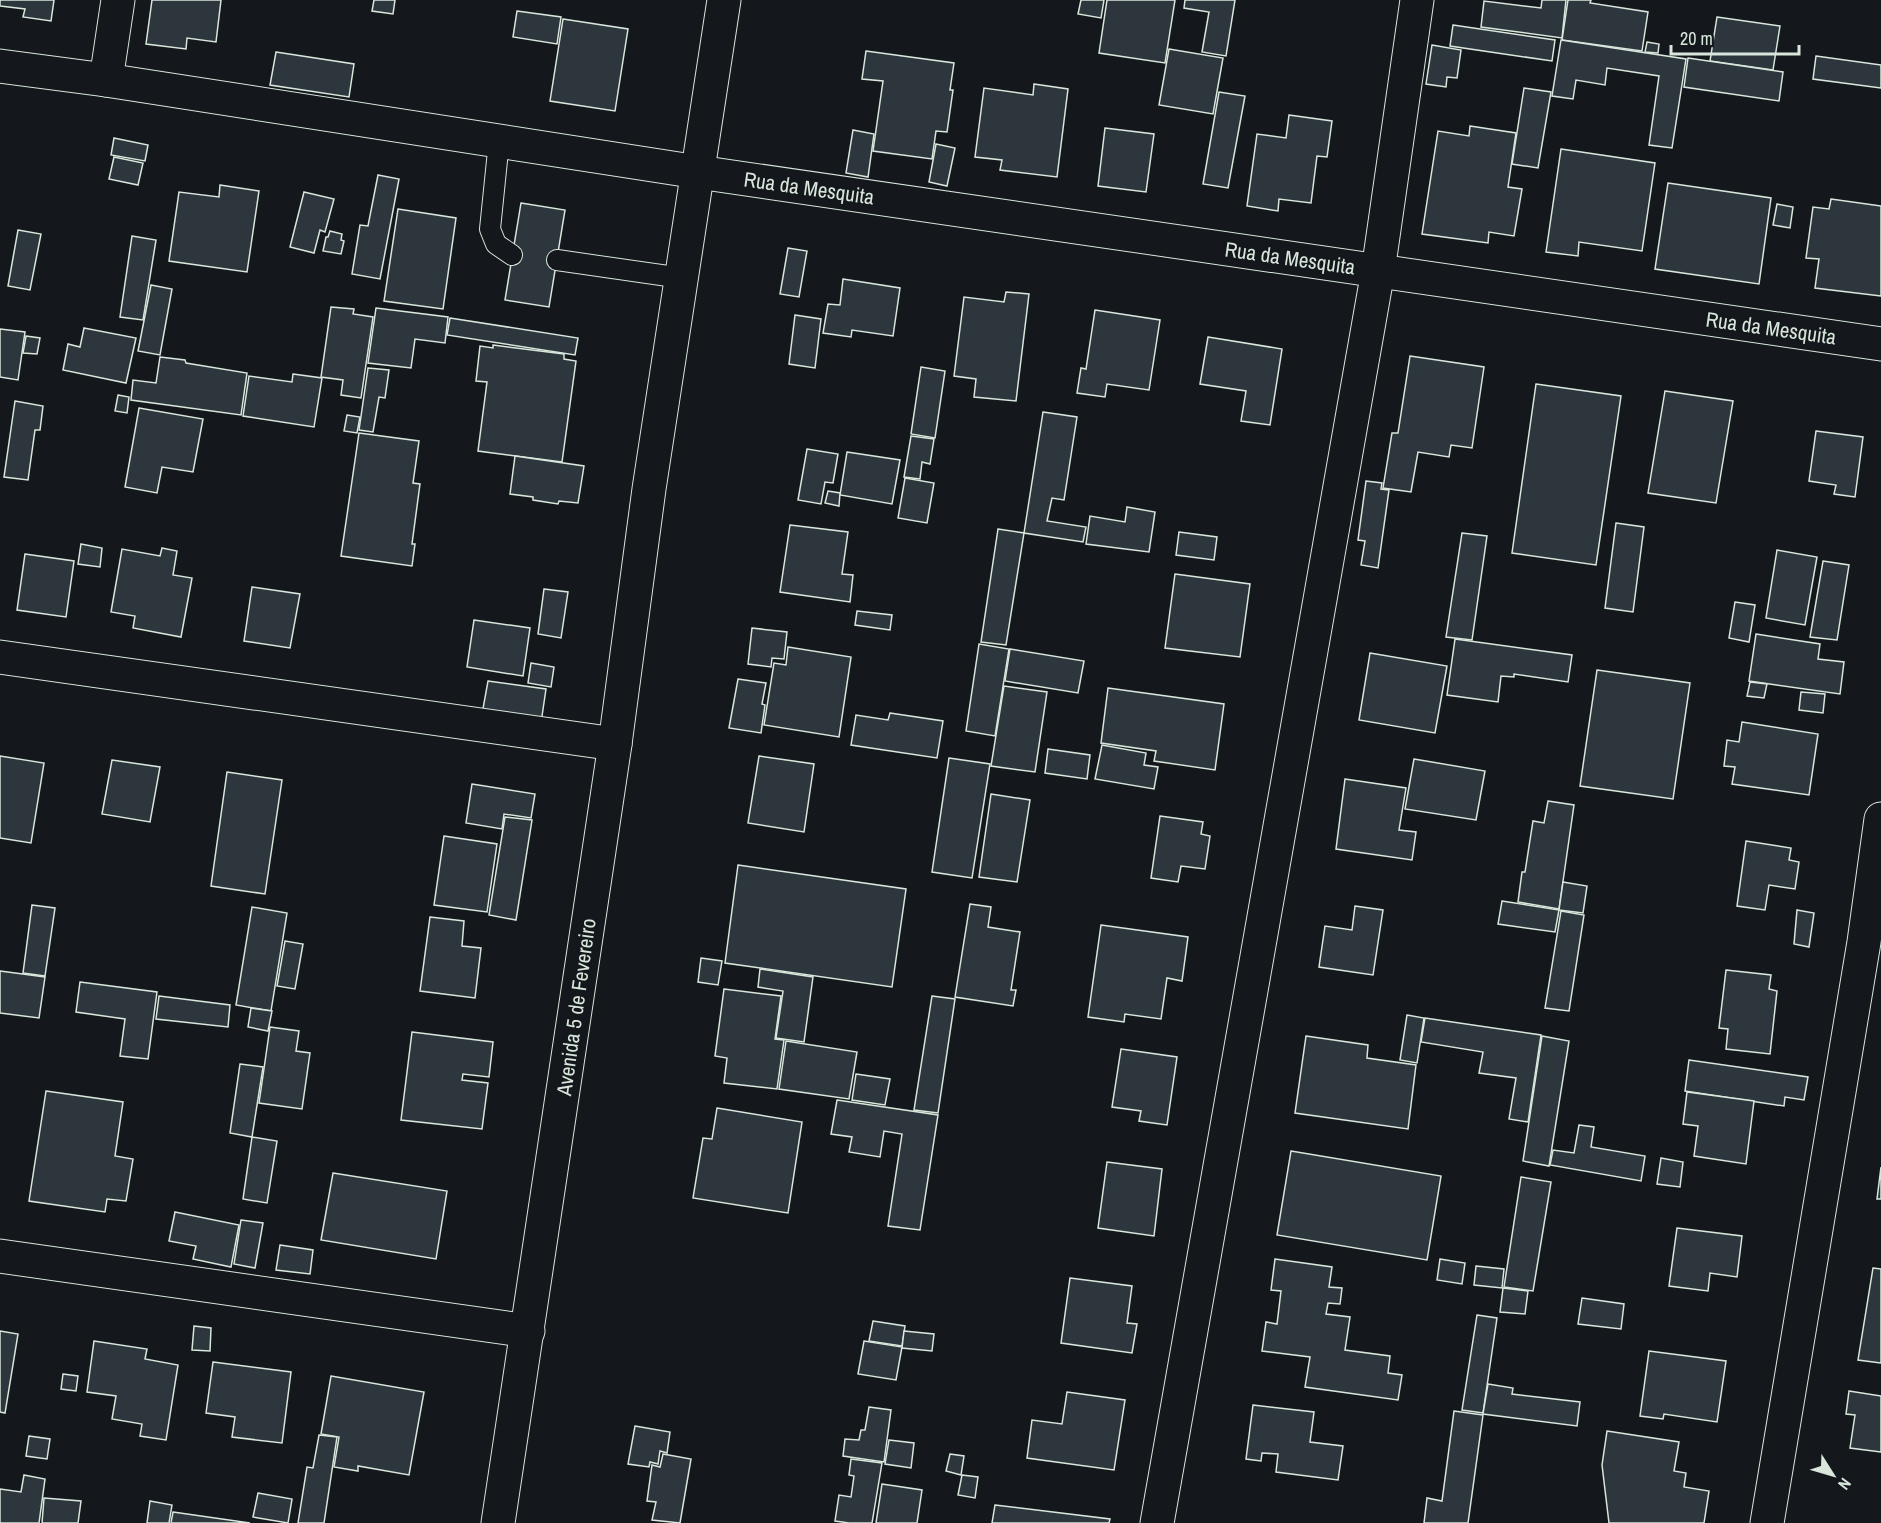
<svg xmlns="http://www.w3.org/2000/svg" width="1881" height="1523" font-family="'Archivo Narrow',sans-serif">
<style>
.building{fill:#2c363c;stroke:#d8e6dc;stroke-width:1.5}
.lines{fill:none;stroke-linecap:round;stroke-linejoin:round}
.service-casing{stroke:#d8e6dc;stroke-width:22}
.minor-casing{stroke:#d8e6dc;stroke-width:35}
.tertiary-casing{stroke:#d8e6dc;stroke-width:35}
.service{stroke:#14181c;stroke-width:20}
.minor{stroke:#14181c;stroke-width:33}
.tertiary{stroke:#14181c;stroke-width:33}
.labels{text-anchor:middle;dominant-baseline:central;stroke-width:4.5;stroke-linejoin:round;paint-order:stroke}
.street-label{font-size:21px;fill:#d8e6dc;stroke:#14181c}
</style>
<rect width="100%" height="100%" fill="#14181c"/>
<!-- building -->
<g class="building">
<path d="M0 0H54L51 21 23 17 25 9 0 6Z"/>
<path d="M152 0H221L216 42 187 38 186 49 146 44Z"/>
<path d="M374 0H395L393 14 372 11Z"/>
<path d="M1081 0H1104L1101 18 1078 14Z"/>
<path d="M1107 0H1175L1165 63 1099 53Z"/>
<path d="M1185 0H1235L1226 56 1202 52 1209 12 1184 8Z"/>
<path d="M1542 0H1566L1562 38 1481 27 1484 1 1541 8Z"/>
<path d="M1568 0H1591L1590 3 1648 12 1642 51 1562 40Z"/>
<path d="M517 11 561 17 557 44 513 37Z"/>
<path d="M1717 17 1780 26 1773 70 1710 61Z"/>
<path d="M563 19 628 29 615 111 550 101Z"/>
<path d="M1453 25 1555 40 1552 61 1450 46Z"/>
<path d="M1561 40 1686 59 1672 148 1649 145 1659 76 1607 68 1605 85 1576 80 1573 99 1552 96Z"/>
<path d="M1647 42 1659 44 1658 53 1645 52Z"/>
<path d="M1432 45 1461 50 1457 78 1447 77 1446 87 1426 84Z"/>
<path d="M1169 49 1223 58 1213 114 1159 105Z"/>
<path d="M866 51 954 63 950 90H953L947 132 936 131 932 159 873 151 883 81 862 79Z"/>
<path d="M276 52 354 64 349 97 270 85Z"/>
<path d="M1816 56 1881 65V88L1813 79Z"/>
<path d="M1688 58 1783 72 1779 101 1684 87Z"/>
<path d="M1034 84 1068 89 1057 177 1000 170 1002 160 975 157 984 88 1033 95Z"/>
<path d="M1524 88 1551 92 1538 168 1512 164Z"/>
<path d="M1219 92 1245 96 1228 188 1203 184Z"/>
<path d="M1289 115 1332 121 1327 157 1317 156 1311 203 1279 199 1278 211 1247 206 1257 134 1286 138Z"/>
<path d="M1470 126 1516 133 1508 187 1522 189 1514 236 1489 232 1488 243 1422 234 1438 131 1469 136Z"/>
<path d="M1105 128 1154 134 1146 192 1098 186Z"/>
<path d="M853 130 874 134 868 177 846 173Z"/>
<path d="M114 138 148 145 145 161 111 155Z"/>
<path d="M936 144 955 148 947 186 929 182Z"/>
<path d="M1561 149 1655 163 1642 251 1579 242 1578 256 1546 252Z"/>
<path d="M114 157 143 163 138 185 109 179Z"/>
<path d="M378 175 399 179 380 279 352 274 360 225 368 226Z"/>
<path d="M1668 183 1771 198 1759 284 1655 269Z"/>
<path d="M220 185 259 191 247 272 169 261 179 192 219 197Z"/>
<path d="M304 192 334 199 325 232 320 230 314 253 290 247Z"/>
<path d="M1831 199 1881 206V296L1815 288 1819 259 1806 258 1813 207 1829 209Z"/>
<path d="M521 203 565 210 549 307 505 300Z"/>
<path d="M1777 204 1793 207 1790 228 1773 225Z"/>
<path d="M398 209 456 218 443 309 384 301Z"/>
<path d="M18 230 41 234 30 290 8 286Z"/>
<path d="M330 231 342 234 341 240 344 241 341 254 323 251 326 237H328Z"/>
<path d="M132 236 156 240 143 320 120 317Z"/>
<path d="M788 248 807 251 799 297 780 294Z"/>
<path d="M843 279 900 288 893 336 852 330 851 337 823 333 828 304 840 305Z"/>
<path d="M151 285 172 289 160 355 138 351Z"/>
<path d="M1006 292 1029 294 1016 401 974 397 976 379 954 376 964 297 1004 302Z"/>
<path d="M331 307 354 309 353 314 373 317 361 398 341 395 343 380 321 377Z"/>
<path d="M376 308 448 317 445 343 415 339 411 368 368 363Z"/>
<path d="M1095 310 1160 320 1149 390 1107 384 1105 397 1077 393 1081 368 1086 369Z"/>
<path d="M795 315 821 319 815 368 789 364Z"/>
<path d="M450 318 578 338 575 355 447 335Z"/>
<path d="M84 328 136 338 126 383 63 370 68 344 80 347Z"/>
<path d="M0 329 25 332 18 380 0 377Z"/>
<path d="M26 336 40 338 37 354 23 353Z"/>
<path d="M1208 337 1282 349 1270 425 1241 421 1246 391 1200 384Z"/>
<path d="M493 345 564 354V359L576 361 562 462 478 451 487 382 476 381 480 346 493 348Z"/>
<path d="M1410 356 1484 367 1472 448 1451 445 1449 457 1418 452 1411 492 1383 488 1392 433H1398Z"/>
<path d="M160 357 185 360 186 363 247 373 241 415 131 400 133 380 156 383Z"/>
<path d="M921 367 945 371 935 438 911 434Z"/>
<path d="M368 368 389 370 385 398 379 397 373 432 359 430Z"/>
<path d="M293 374 322 378 314 427 243 416 249 376 292 382Z"/>
<path d="M1536 384 1621 396 1596 565 1512 553Z"/>
<path d="M1665 391 1733 401 1716 503 1648 493Z"/>
<path d="M118 395 129 397 127 413 115 411Z"/>
<path d="M15 401 43 406 40 430H35L28 480 4 477Z"/>
<path d="M139 408 203 419 193 472 162 467 157 493 125 487Z"/>
<path d="M1043 412 1077 417 1064 500 1052 498 1047 521 1086 527 1083 542 1024 533Z"/>
<path d="M347 415 360 417 357 433 344 431Z"/>
<path d="M1816 431 1863 437 1855 497 1834 494 1836 485 1809 481Z"/>
<path d="M359 433 419 441 413 483 420 484 412 544H415L412 566 341 556Z"/>
<path d="M911 436 934 439 930 464 922 462 920 479 904 477Z"/>
<path d="M807 449 838 454 833 483 825 482 821 504 798 500Z"/>
<path d="M847 452 900 460 892 504 840 495Z"/>
<path d="M515 456 584 466 578 503 559 501 558 504 533 500V497L510 494Z"/>
<path d="M905 478 934 483 927 523 898 518Z"/>
<path d="M1366 481 1382 483 1381 489 1389 490 1378 568 1361 565 1365 541 1358 540Z"/>
<path d="M828 491 840 493 839 506 825 503Z"/>
<path d="M1127 507 1155 512 1149 552 1086 544 1090 516 1125 522Z"/>
<path d="M1616 523 1644 527 1633 612 1605 608Z"/>
<path d="M790 525 848 532 842 574 853 575 850 602 780 592Z"/>
<path d="M998 529 1024 533 1006 645 981 642Z"/>
<path d="M1179 532 1217 537 1214 560 1176 555Z"/>
<path d="M1462 533 1487 536 1472 640 1446 637Z"/>
<path d="M81 544 102 548 100 567 78 564Z"/>
<path d="M162 548 177 551 173 575 192 578 181 637 133 628 135 616 111 612 122 549 160 556Z"/>
<path d="M1777 550 1817 557 1805 625 1766 618Z"/>
<path d="M25 554 74 561 66 617 17 610Z"/>
<path d="M1823 561 1849 565 1837 640 1810 637Z"/>
<path d="M1175 574 1250 584 1240 657 1165 648Z"/>
<path d="M252 587 300 594 290 648 244 641Z"/>
<path d="M544 589 568 592 561 638 538 634Z"/>
<path d="M1735 602 1755 605 1749 642 1729 638Z"/>
<path d="M857 611 892 615 890 630 855 625Z"/>
<path d="M474 620 530 628 523 676 467 667Z"/>
<path d="M752 628 787 632 784 659 772 658 771 667 748 664Z"/>
<path d="M1756 634 1820 644 1818 659 1844 662 1840 694 1749 681Z"/>
<path d="M1455 639 1572 655 1568 682 1514 674V677L1501 676 1498 702 1447 695Z"/>
<path d="M979 644 1009 649 995 736 966 731Z"/>
<path d="M788 647 851 657 839 737 764 725 774 663 786 665Z"/>
<path d="M1010 649 1084 661 1078 693 1005 681Z"/>
<path d="M1370 653 1447 666 1435 733 1359 720Z"/>
<path d="M531 663 554 667 551 687 528 683Z"/>
<path d="M1597 670 1690 683 1673 799 1580 786Z"/>
<path d="M738 679 766 683 762 704 765 705 761 733 729 728Z"/>
<path d="M488 681 546 689 541 723 482 714Z"/>
<path d="M1750 682 1767 684 1764 698 1747 696Z"/>
<path d="M1004 686 1047 692 1035 772 991 766Z"/>
<path d="M1108 688 1224 704 1215 770 1154 761 1156 751 1101 743Z"/>
<path d="M1801 692 1825 694 1823 713 1799 710Z"/>
<path d="M890 713 943 721 937 758 851 745 856 715 888 720Z"/>
<path d="M1742 722 1818 734 1809 795 1732 784 1735 767 1724 766 1727 740 1739 742Z"/>
<path d="M1102 745 1146 753 1144 765 1158 767 1154 789 1095 779Z"/>
<path d="M1048 749 1090 755 1087 779 1045 773Z"/>
<path d="M0 756 44 763 31 843 0 838Z"/>
<path d="M759 756 814 764 804 832 748 823Z"/>
<path d="M949 758 990 764 972 878 932 872Z"/>
<path d="M1414 759 1485 771 1476 820 1405 809Z"/>
<path d="M112 760 160 767 150 822 102 814Z"/>
<path d="M227 772 282 780 265 894 211 886Z"/>
<path d="M1345 779 1406 788 1399 830 1416 832 1412 860 1336 849Z"/>
<path d="M472 784 535 794 531 818 504 814 502 829 466 823Z"/>
<path d="M991 794 1030 800 1017 882 979 877Z"/>
<path d="M1548 801 1574 805 1559 909 1518 902 1522 872H1525L1533 821 1544 823Z"/>
<path d="M1160 816 1203 822 1201 834 1210 836 1205 869 1181 866 1178 882 1151 878Z"/>
<path d="M505 817 532 820 516 920 489 915Z"/>
<path d="M444 836 497 844 487 912 434 905Z"/>
<path d="M1746 841 1791 848 1789 860 1799 862 1795 889 1769 885 1765 910 1737 906Z"/>
<path d="M738 865 906 889 892 987 725 963Z"/>
<path d="M1563 882 1587 886 1583 913 1559 910Z"/>
<path d="M1502 901 1559 910 1555 932 1498 924Z"/>
<path d="M970 904 991 907 988 927 1020 932 1011 990H1016L1013 1006 955 997Z"/>
<path d="M32 905 55 908 45 976 23 973Z"/>
<path d="M1355 906 1383 910 1373 975 1319 967 1325 926 1352 930Z"/>
<path d="M252 907 287 913 271 1011 236 1005Z"/>
<path d="M1797 910 1814 913 1809 947 1794 944Z"/>
<path d="M1561 911 1584 915 1569 1011 1545 1008Z"/>
<path d="M430 917 464 921 462 946 481 948 475 998 420 991Z"/>
<path d="M1101 925 1188 937 1182 981 1167 978 1161 1019 1125 1014 1124 1022 1088 1017Z"/>
<path d="M285 941 303 944 295 989 277 986Z"/>
<path d="M701 958 722 961 718 985 698 982Z"/>
<path d="M760 969 813 977 804 1042 776 1038 783 991 758 987Z"/>
<path d="M1726 970 1771 975 1769 989 1777 991 1770 1054 1726 1049 1728 1029 1719 1028Z"/>
<path d="M0 971 45 977 39 1018 0 1013Z"/>
<path d="M80 982 157 992 148 1059 120 1056 125 1019 76 1012Z"/>
<path d="M724 989 781 996 775 1039 784 1040 777 1089 724 1083 727 1058 715 1056Z"/>
<path d="M159 996 230 1005 228 1027 156 1019Z"/>
<path d="M932 996 955 999 938 1113 914 1110Z"/>
<path d="M251 1008 272 1011 268 1031 248 1027Z"/>
<path d="M1407 1015 1424 1018 1417 1063 1400 1060Z"/>
<path d="M1425 1018 1541 1035 1528 1122 1509 1119 1516 1078 1479 1073 1483 1052 1421 1042Z"/>
<path d="M270 1027 299 1031 296 1051 310 1053 302 1109 259 1103Z"/>
<path d="M412 1032 493 1042 489 1077 463 1074 462 1080 488 1083 482 1129 401 1120Z"/>
<path d="M1306 1036 1368 1045 1367 1058 1416 1065 1408 1129 1295 1113Z"/>
<path d="M1542 1036 1569 1041 1549 1166 1523 1161Z"/>
<path d="M786 1041 857 1052 849 1099 779 1089Z"/>
<path d="M1121 1049 1177 1057 1167 1125 1139 1121 1141 1111 1112 1107Z"/>
<path d="M1689 1060 1808 1077 1804 1100 1785 1097 1784 1106 1685 1091Z"/>
<path d="M240 1064 263 1067 252 1137 230 1133Z"/>
<path d="M856 1074 890 1079 885 1105 852 1100Z"/>
<path d="M46 1091 123 1102 115 1156 133 1159 126 1201 107 1199 105 1212 29 1201Z"/>
<path d="M1687 1092 1754 1101 1746 1164 1694 1156 1698 1126 1683 1124Z"/>
<path d="M837 1100 938 1115 920 1230 888 1226 902 1134 884 1131 880 1157 849 1152 852 1137 831 1134Z"/>
<path d="M717 1108 802 1122 788 1213 693 1198 703 1138 712 1139Z"/>
<path d="M1579 1125 1594 1127 1591 1147 1645 1156 1641 1181 1550 1165 1553 1150 1574 1153Z"/>
<path d="M252 1137 277 1141 267 1203 243 1199Z"/>
<path d="M1291 1151 1441 1176 1427 1260 1277 1235Z"/>
<path d="M1661 1158 1683 1162 1680 1187 1657 1184Z"/>
<path d="M1107 1162 1162 1169 1154 1236 1098 1228Z"/>
<path d="M1881 1167V1199H1877Z"/>
<path d="M333 1173 447 1191 436 1259 321 1240Z"/>
<path d="M1521 1177 1551 1182 1533 1291 1504 1287Z"/>
<path d="M175 1212 239 1225 231 1267 193 1259 196 1246 169 1241Z"/>
<path d="M241 1220 263 1223 255 1268 234 1264Z"/>
<path d="M1677 1228 1742 1236 1737 1277 1710 1273 1708 1291 1669 1286Z"/>
<path d="M280 1245 313 1250 310 1274 276 1270Z"/>
<path d="M1275 1259 1332 1267 1329 1287 1342 1288 1340 1304 1328 1303 1326 1314 1350 1317 1345 1350 1390 1356 1388 1373 1402 1375 1398 1400 1305 1387 1310 1357 1262 1351 1266 1322 1277 1324 1281 1291 1271 1290Z"/>
<path d="M1440 1259 1465 1263 1462 1284 1437 1280Z"/>
<path d="M1476 1266 1504 1269 1502 1288 1474 1285Z"/>
<path d="M1873 1268 1881 1269V1363L1858 1360Z"/>
<path d="M1070 1278 1132 1286 1127 1323 1137 1324 1132 1353 1061 1343Z"/>
<path d="M1503 1288 1528 1291 1525 1314 1500 1312Z"/>
<path d="M1582 1298 1624 1304 1621 1329 1578 1324Z"/>
<path d="M1477 1315 1497 1318 1483 1413 1462 1410Z"/>
<path d="M873 1321 905 1326 902 1346 869 1341Z"/>
<path d="M194 1326 211 1328 210 1351 192 1350Z"/>
<path d="M0 1331 18 1334 5 1413 0 1412Z"/>
<path d="M904 1331 934 1334 932 1351 902 1348Z"/>
<path d="M94 1341 147 1349 145 1359 178 1365 166 1440 140 1436 142 1424 112 1419 116 1396 87 1392Z"/>
<path d="M864 1341 902 1347 896 1380 858 1374Z"/>
<path d="M1649 1351 1726 1361 1717 1422 1664 1414 1663 1419 1640 1416Z"/>
<path d="M213 1362 291 1372 282 1443 232 1437 235 1417 206 1413Z"/>
<path d="M63 1374 78 1376 76 1391 61 1389Z"/>
<path d="M331 1376 424 1392 409 1475 358 1466V1471L334 1467 339 1437 321 1434Z"/>
<path d="M1488 1384 1513 1388 1512 1394 1580 1402 1577 1426 1483 1414Z"/>
<path d="M1849 1391 1881 1396V1452L1850 1448 1855 1415 1846 1414Z"/>
<path d="M1067 1392 1125 1400 1114 1470 1027 1458 1032 1420 1062 1424Z"/>
<path d="M1253 1405 1314 1412 1310 1442 1343 1446 1338 1480 1276 1472 1278 1454 1262 1453 1261 1461 1246 1459Z"/>
<path d="M869 1407 891 1410 884 1462 843 1456 845 1439 859 1440 861 1430H865Z"/>
<path d="M1454 1411 1483 1415 1468 1523H1424L1427 1498 1442 1501Z"/>
<path d="M635 1426 670 1432 667 1453 660 1451 658 1464 650 1462 649 1467 628 1464Z"/>
<path d="M1607 1431 1679 1442 1674 1471 1686 1473 1684 1487 1709 1491 1704 1523H1609L1602 1465Z"/>
<path d="M319 1435 337 1437 324 1523H298L307 1467 313 1468Z"/>
<path d="M29 1436 50 1439 47 1459 26 1456Z"/>
<path d="M889 1440 914 1443 911 1468 885 1464Z"/>
<path d="M663 1454 691 1459 680 1523 652 1520 656 1502 647 1501 652 1465 660 1467Z"/>
<path d="M950 1454 964 1456 961 1475 946 1471Z"/>
<path d="M851 1459 882 1463 872 1523H849L835 1521 839 1495 851 1497 854 1476 849 1475Z"/>
<path d="M24 1475 45 1479 39 1523H0V1489L21 1492Z"/>
<path d="M962 1475 978 1477 975 1498 958 1495Z"/>
<path d="M882 1484 922 1490 917 1523H876Z"/>
<path d="M258 1493 292 1499 288 1523 253 1517Z"/>
<path d="M44 1498 81 1501 78 1523H42Z"/>
<path d="M150 1501 172 1505 169 1523H147Z"/>
<path d="M995 1505 1110 1519 1109 1523H992Z"/>
<path d="M173 1512 250 1523H171Z"/>
</g>
<g class="lines">
<!-- service casing -->
<g class="service-casing">
<g id="service">
<path d="M499 141 490 229 496 244 512 255"/>
<path d="M557 260 682 278"/>
</g>
</g>
<!-- minor casing -->
<g class="minor-casing">
<g id="minor">
<path d="M0 66 106 80 698 172 1881 344"/>
<path d="M106 80 118 0"/>
<path d="M0 657 615 744"/>
<path d="M0 1256 528 1331"/>
<path d="M1157 1523 1378 271 1417 0"/>
<path d="M1767 1523 1864 942 1881 819"/>
</g>
</g>
<!-- tertiary casing -->
<g class="tertiary-casing">
<path id="tertiary" d="M498 1523 615 744 649 489 724 0"/>
</g>
<!-- service -->
<use href="#service" class="service"/>
<!-- minor -->
<use href="#minor" class="minor"/>
<!-- tertiary -->
<use href="#tertiary" class="tertiary"/>
</g>
<g class="labels">
<!-- street labels -->
<g class="street-label">
<text transform="translate(809 188) rotate(8)">Rua da Mesquita</text>
<text transform="translate(1290 258) rotate(8)">Rua da Mesquita</text>
<text transform="translate(1771 328) rotate(8)">Rua da Mesquita</text>
<text transform="translate(576 1007) rotate(-82)">Avenida 5 de Fevereiro</text>
</g>
</g>
<!-- north arrow -->
<g transform="translate(1833 1475) rotate(127)" stroke="#14181c" stroke-width="4.5" paint-order="stroke">
<path d="M0-4.5L10 22L0 15L-10 22Z" fill="#d8e6dc"/>
<text y="-9" font-size="16" font-weight="bold" text-anchor="middle" fill="#d8e6dc">N</text>
</g>
<!-- scale -->
<path d="M1671 45v9h128v-9" fill="none" stroke="#d8e6dc" stroke-width="3"/>
<text x="1680" y="45" font-size="18" fill="#d8e6dc" stroke="#14181c" stroke-width="4.5" paint-order="stroke">20 m</text>
</svg>
